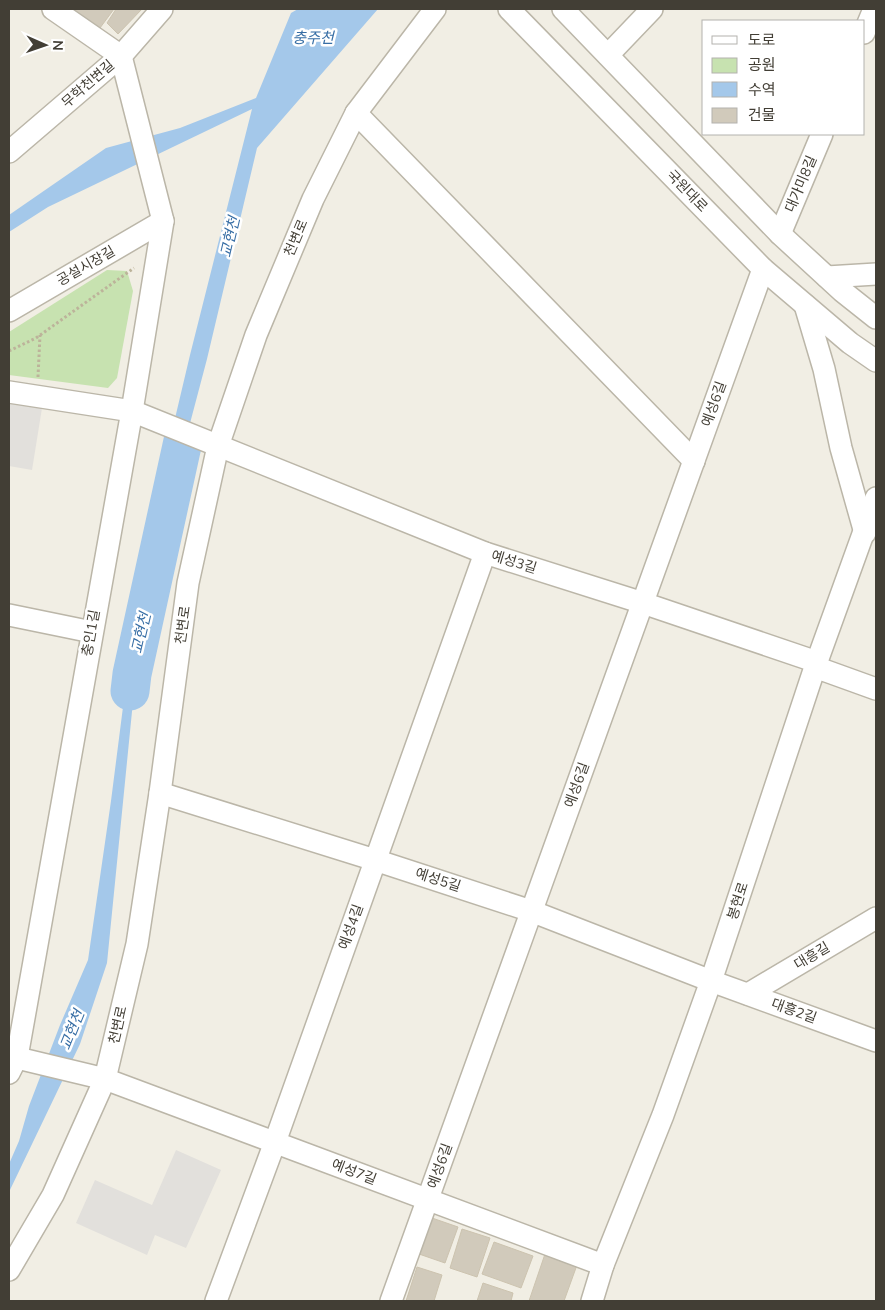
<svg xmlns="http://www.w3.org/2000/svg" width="885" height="1310" font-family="'Nunito Sans','Noto Sans KR',sans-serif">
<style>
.green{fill:#c7e2b0}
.parking{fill:#e2e0dc}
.water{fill:#a4c8ea}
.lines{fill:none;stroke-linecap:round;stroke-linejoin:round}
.river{stroke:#a4c8ea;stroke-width:39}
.building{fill:#d1cabb;stroke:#ccc3af}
.minor-casing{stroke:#bbb6a8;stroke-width:24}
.path{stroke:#bcb39a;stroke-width:3;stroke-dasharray:2.5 2.5;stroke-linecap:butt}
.minor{stroke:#fff;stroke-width:21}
.labels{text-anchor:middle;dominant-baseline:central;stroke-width:5;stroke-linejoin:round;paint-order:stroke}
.street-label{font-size:14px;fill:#423e35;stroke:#fff}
.water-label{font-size:15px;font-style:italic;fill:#376ea5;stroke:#fff}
</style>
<rect width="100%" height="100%" fill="#f1eee4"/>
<!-- green -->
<path class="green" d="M107 270 127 271 133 291 117 378 108 388 9 375V332Z"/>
<!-- parking -->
<g class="parking">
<path d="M9 403 42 408 32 470 9 466Z"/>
<path d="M176 1150 221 1170 186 1248 155 1235 147 1255 76 1223 95 1180 152 1205Z"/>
</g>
<!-- water -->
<path class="water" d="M298 9H378L257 148 207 359 143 601 107 963 80 1044 9 1192V1164L19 1141 29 1106 60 1025 88 960 111 801 142 558 190 355 252 109 48 207 9 232V215L106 148 180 128 256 98 291 13Z"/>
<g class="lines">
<!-- river -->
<path class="river" d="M130 691 132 674 183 441"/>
</g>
<!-- building -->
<g class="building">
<path d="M67 9H114L97 32Z"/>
<path d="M116 9H142L118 34 107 23Z"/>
<path d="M432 1218 458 1227 445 1263 419 1254Z"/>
<path d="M462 1229 490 1238 477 1277 450 1268Z"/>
<path d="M494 1242 533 1256 521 1288 482 1274Z"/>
<path d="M545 1254 577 1265 564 1301H529Z"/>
<path d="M417 1267 442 1275 434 1301H406Z"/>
<path d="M483 1283 513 1293 511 1301H477Z"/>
</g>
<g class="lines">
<!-- minor casing -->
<g class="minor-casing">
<g id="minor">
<path d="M509 9 763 269 850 343 876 361"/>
<path d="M563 9 780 234 842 291 876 318"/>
<path d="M864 33 874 9"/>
<path d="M608 55 652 9"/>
<path d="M356 113 694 461"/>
<path d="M9 152 121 56 162 9"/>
<path d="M780 234 822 134"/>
<path d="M827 277 876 274"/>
<path d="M805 305 824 369 841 448 865 533V532"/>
<path d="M9 311 163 221"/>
<path d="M9 392 132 411 485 553 643 603 817 662"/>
<path d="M9 615 92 632"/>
<path d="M815 667 876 689"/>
<path d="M160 793 375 860 531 911 711 981 876 1041"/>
<path d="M748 994 876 918"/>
<path d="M9 1056 105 1079 603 1265"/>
<path d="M9 1073 17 1057 132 411 163 221 121 56 53 9"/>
<path d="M9 1270 53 1195 105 1079 137 944 160 793 188 583 218 446 256 335 313 199 356 113 435 9"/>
<path d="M216 1301 275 1142 485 553"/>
<path d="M391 1301 763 269"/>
<path d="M592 1301 603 1265 663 1115 711 981 815 667 876 498"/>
</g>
</g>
<!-- path -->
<g class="path">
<path d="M9 351 36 338 134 268"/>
<path d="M38 377 40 335"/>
</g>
<!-- minor -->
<use href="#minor" class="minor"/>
</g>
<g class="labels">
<!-- street labels -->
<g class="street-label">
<text transform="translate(88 84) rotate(-41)">무학천변길</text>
<text transform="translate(801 184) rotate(-67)">대가미8길</text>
<text transform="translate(687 191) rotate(46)">국원대로</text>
<text transform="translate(296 238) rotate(-67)">천변로</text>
<text transform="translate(86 266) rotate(-30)">공설시장길</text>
<text transform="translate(714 404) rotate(-70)">예성6길</text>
<text transform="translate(514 562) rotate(17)">예성3길</text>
<text transform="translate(183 625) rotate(-82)">천변로</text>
<text transform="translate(91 633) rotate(-80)">충인1길</text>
<text transform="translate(577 785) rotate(-70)">예성6길</text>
<text transform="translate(438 880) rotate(18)">예성5길</text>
<text transform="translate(738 901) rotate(-72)">봉현로</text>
<text transform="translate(351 927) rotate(-70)">예성4길</text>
<text transform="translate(812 956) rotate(-31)">대흥길</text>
<text transform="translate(794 1011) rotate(20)">대흥2길</text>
<text transform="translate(118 1025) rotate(-77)">천변로</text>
<text transform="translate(440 1166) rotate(-70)">예성6길</text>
<text transform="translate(354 1172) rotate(21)">예성7길</text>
</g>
<!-- water labels -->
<g class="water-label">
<text x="313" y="38">충주천</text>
<text transform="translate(230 237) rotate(-77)">교현천</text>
<text transform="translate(141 633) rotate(-77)">교현천</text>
<text transform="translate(72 1030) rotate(-68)">교현천</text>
</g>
</g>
<!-- border -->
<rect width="885" height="1310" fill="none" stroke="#423e35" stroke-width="20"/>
<!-- legend -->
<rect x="702" y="20" width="162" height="115" fill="#ffffff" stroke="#b3b2ae"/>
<rect x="712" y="36" width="25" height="8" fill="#ffffff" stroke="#b3b2ae"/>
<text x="748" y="45" font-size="15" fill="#423e35">도로</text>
<rect x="712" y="58" width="25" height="15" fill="#c7e2b0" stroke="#b3b2ae"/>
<text x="748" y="70" font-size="15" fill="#423e35">공원</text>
<rect x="712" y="82" width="25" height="15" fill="#a4c8ea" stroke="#b3b2ae"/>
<text x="748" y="95" font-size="15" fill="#423e35">수역</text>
<rect x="712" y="108" width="25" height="15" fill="#d1cabb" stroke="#b3b2ae"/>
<text x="748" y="120" font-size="15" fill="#423e35">건물</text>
<!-- north arrow -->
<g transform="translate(45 45) rotate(92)" stroke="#ffffff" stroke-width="4" paint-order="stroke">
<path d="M0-4L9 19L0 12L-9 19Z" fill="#423e35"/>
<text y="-8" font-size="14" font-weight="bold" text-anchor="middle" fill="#423e35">N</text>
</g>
</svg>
